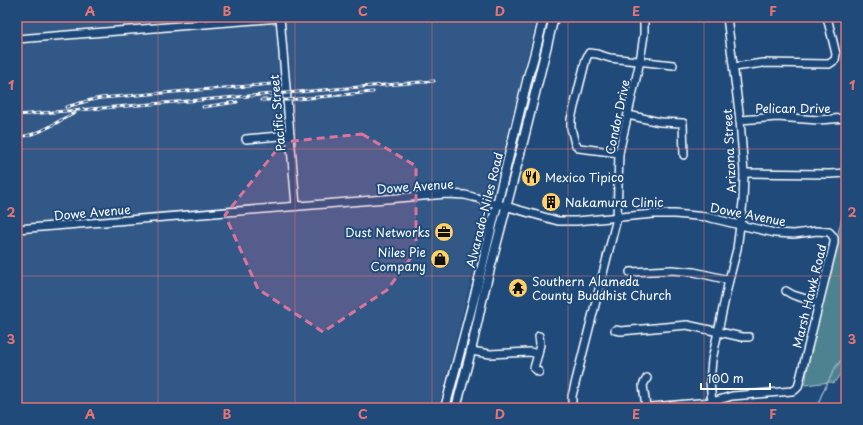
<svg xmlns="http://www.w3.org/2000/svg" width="863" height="425" font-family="'Playpen Sans',sans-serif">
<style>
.built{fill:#335887}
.green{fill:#4e8390;stroke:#a6c1c8}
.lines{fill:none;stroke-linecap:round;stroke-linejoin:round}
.stream{stroke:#94afca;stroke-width:1.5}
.minor-casing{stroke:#fff;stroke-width:10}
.major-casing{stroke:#fff;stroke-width:11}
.minor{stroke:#1f4a7a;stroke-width:7}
.major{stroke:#1f4a7a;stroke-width:8}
.rail-casing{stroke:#fff;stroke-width:3}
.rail{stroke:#1f4a7a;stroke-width:1.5;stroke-dasharray:4.5;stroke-linecap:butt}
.marked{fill:#da749d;fill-opacity:0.2;stroke:#da749d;stroke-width:3;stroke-dasharray:8 5;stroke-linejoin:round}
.grid{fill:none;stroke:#e47373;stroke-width:1;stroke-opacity:0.55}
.labels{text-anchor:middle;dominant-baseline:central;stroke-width:4;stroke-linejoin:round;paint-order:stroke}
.street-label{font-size:12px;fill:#fff;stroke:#1f4a7a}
.poi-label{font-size:12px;fill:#fff;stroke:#1f4a7a;text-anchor:start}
.neatline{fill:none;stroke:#e47373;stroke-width:1.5}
.grid-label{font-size:13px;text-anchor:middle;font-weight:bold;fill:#e47373}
</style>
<rect width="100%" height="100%" fill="#1f4a7a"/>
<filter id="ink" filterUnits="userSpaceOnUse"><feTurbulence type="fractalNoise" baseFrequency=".025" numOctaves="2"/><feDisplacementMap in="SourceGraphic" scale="8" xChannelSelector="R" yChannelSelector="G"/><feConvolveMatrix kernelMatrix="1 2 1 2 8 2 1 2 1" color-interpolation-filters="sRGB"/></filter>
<g filter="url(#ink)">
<!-- built -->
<path class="built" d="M17 17H537L469 288 438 408H17Z"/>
<!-- green -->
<path class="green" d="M846 201V366L834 383 831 382 805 385 810 352 835 249 838 233Z"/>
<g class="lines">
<!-- stream -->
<path class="stream" d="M817 408 821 396 835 368 843 358 846 356"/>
<!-- minor casing -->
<g class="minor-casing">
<g id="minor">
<path d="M280 17 296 206"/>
<path d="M17 39 280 18"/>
<path d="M734 67 763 63 829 64 835 60 836 54 827 17"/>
<path d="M628 115 660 122 683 123 684 155"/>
<path d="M740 120 777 117 818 120 846 118"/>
<path d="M246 139 290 135"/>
<path d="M619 153 579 148 575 144 571 128V119L586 59 589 53 597 54 610 58 673 65"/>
<path d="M744 173 830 174 846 173"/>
<path d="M17 229 447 194 465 195 473 197 558 221H576L654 214H675L707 217 740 225 775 233 794 234 817 231 829 232 832 235 834 238V243L798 387 795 390 792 391 732 396 712 402 639 408"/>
<path d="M630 272 672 270 694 272 729 280"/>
<path d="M786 291 793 295 819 303"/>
<path d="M615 330 621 331 687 325 742 337H749"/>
<path d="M471 351 490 354 530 352 538 354 534 368 539 372"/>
<path d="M538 354 540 344 539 336"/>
<path d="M712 402 710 382 712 360 729 280 737 249 743 202 744 173 740 120 727 17"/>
<path d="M646 407 643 385 647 378"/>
<path d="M572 408V396L617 218 619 153 640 61 644 35V17"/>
</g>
</g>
<!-- major casing -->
<g class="major-casing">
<g id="major">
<path d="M445 408 477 287 529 73 533 60 544 17"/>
<path d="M456 408 471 351 484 292 522 146 554 17"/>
</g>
</g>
<!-- minor -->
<use href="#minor" class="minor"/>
<!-- major -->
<use href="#major" class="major"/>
<!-- rail casing -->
<g class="rail-casing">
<g id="rail">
<path d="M514 17 516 18"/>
<path d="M261 100H287L373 92"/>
<path d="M66 107 91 100 101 98 272 84"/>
<path d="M203 107 237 102"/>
<path d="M17 115 434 81"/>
<path d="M17 137C28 136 38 133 47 128 57 123 65 117 75 113"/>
</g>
</g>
<!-- rail -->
<use href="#rail" class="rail"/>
</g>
</g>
<!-- marked area -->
<path class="marked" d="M362 134 416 166V251L387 290 323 332 258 289 225 215 283 142Z"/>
<!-- grid -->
<path class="grid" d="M158 17V408M295 17V408M432 17V408M568 17V408M704 17V408M17 149H846M17 276H846"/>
<!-- icons -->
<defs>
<g id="restaurant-disc" transform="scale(1)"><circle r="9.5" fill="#ffd166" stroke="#1f4a7a"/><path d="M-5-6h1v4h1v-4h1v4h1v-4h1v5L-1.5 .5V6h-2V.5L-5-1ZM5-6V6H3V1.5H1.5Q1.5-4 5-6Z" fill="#111"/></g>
<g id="building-disc" transform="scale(1)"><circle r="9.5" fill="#ffd166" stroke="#1f4a7a"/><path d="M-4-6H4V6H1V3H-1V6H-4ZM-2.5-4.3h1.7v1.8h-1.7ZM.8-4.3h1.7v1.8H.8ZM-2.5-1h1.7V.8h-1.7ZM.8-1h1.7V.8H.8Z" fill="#111"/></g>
<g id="office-disc" transform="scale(1)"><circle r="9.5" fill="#ffd166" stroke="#1f4a7a"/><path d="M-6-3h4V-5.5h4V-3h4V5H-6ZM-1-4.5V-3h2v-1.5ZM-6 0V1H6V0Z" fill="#111"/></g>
<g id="shop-disc" transform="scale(1)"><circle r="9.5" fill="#ffd166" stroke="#1f4a7a"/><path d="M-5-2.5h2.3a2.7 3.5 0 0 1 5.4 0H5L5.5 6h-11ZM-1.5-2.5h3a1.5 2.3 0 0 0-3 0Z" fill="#111"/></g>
<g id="temple-disc" transform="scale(1)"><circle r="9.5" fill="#ffd166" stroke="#1f4a7a"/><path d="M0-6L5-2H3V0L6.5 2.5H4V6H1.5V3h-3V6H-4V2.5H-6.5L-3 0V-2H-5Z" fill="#111"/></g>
</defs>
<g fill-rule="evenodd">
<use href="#restaurant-disc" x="531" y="177"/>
<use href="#building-disc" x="551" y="202"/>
<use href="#office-disc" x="444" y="232"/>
<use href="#shop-disc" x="440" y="259"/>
<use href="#temple-disc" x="518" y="288"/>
</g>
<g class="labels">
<!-- street labels -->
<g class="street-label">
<text x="793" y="108">Pelican Drive</text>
<text transform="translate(277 113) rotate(-95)">Pacific Street</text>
<text transform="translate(617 117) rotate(-78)">Condor Drive</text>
<text transform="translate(729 151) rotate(-93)">Arizona Street</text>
<text transform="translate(415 186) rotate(-4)">Dowe Avenue</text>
<text transform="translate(484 210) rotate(-76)">Alvarado-Niles Road</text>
<text transform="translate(92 212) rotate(-5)">Dowe Avenue</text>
<text transform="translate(748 214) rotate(11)">Dowe Avenue</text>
<text transform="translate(809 296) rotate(-76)">Marsh Hawk Road</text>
</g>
<!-- poi labels -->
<g class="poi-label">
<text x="545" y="177">Mexico Tipico</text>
<text x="565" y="202">Nakamura Clinic</text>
<text x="430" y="232" text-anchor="end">Dust Networks</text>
<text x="426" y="252" text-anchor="end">Niles Pie<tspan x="426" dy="14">Company</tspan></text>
<text x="532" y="281">Southern Alameda<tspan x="532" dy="14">County Buddhist Church</tspan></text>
</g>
</g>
<!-- margin -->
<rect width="863" height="425" fill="none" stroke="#1f4a7a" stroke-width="44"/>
<!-- scale -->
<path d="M701 383v6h69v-6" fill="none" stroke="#ffffff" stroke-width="2"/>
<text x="707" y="383" font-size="12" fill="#ffffff" stroke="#1f4a7a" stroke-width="3" paint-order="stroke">100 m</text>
<rect x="22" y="22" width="819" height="381" class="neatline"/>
<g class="grid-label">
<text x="90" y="16">A</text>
<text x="227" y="16">B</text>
<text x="363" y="16">C</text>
<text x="500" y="16">D</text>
<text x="636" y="16">E</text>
<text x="773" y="16">F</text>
<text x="11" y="90">1</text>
<text x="852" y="90">1</text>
<text x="11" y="217">2</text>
<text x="852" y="217">2</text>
<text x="11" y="344">3</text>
<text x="852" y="344">3</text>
<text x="90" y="419">A</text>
<text x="227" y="419">B</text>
<text x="363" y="419">C</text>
<text x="500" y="419">D</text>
<text x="636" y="419">E</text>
<text x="773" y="419">F</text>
</g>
</svg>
